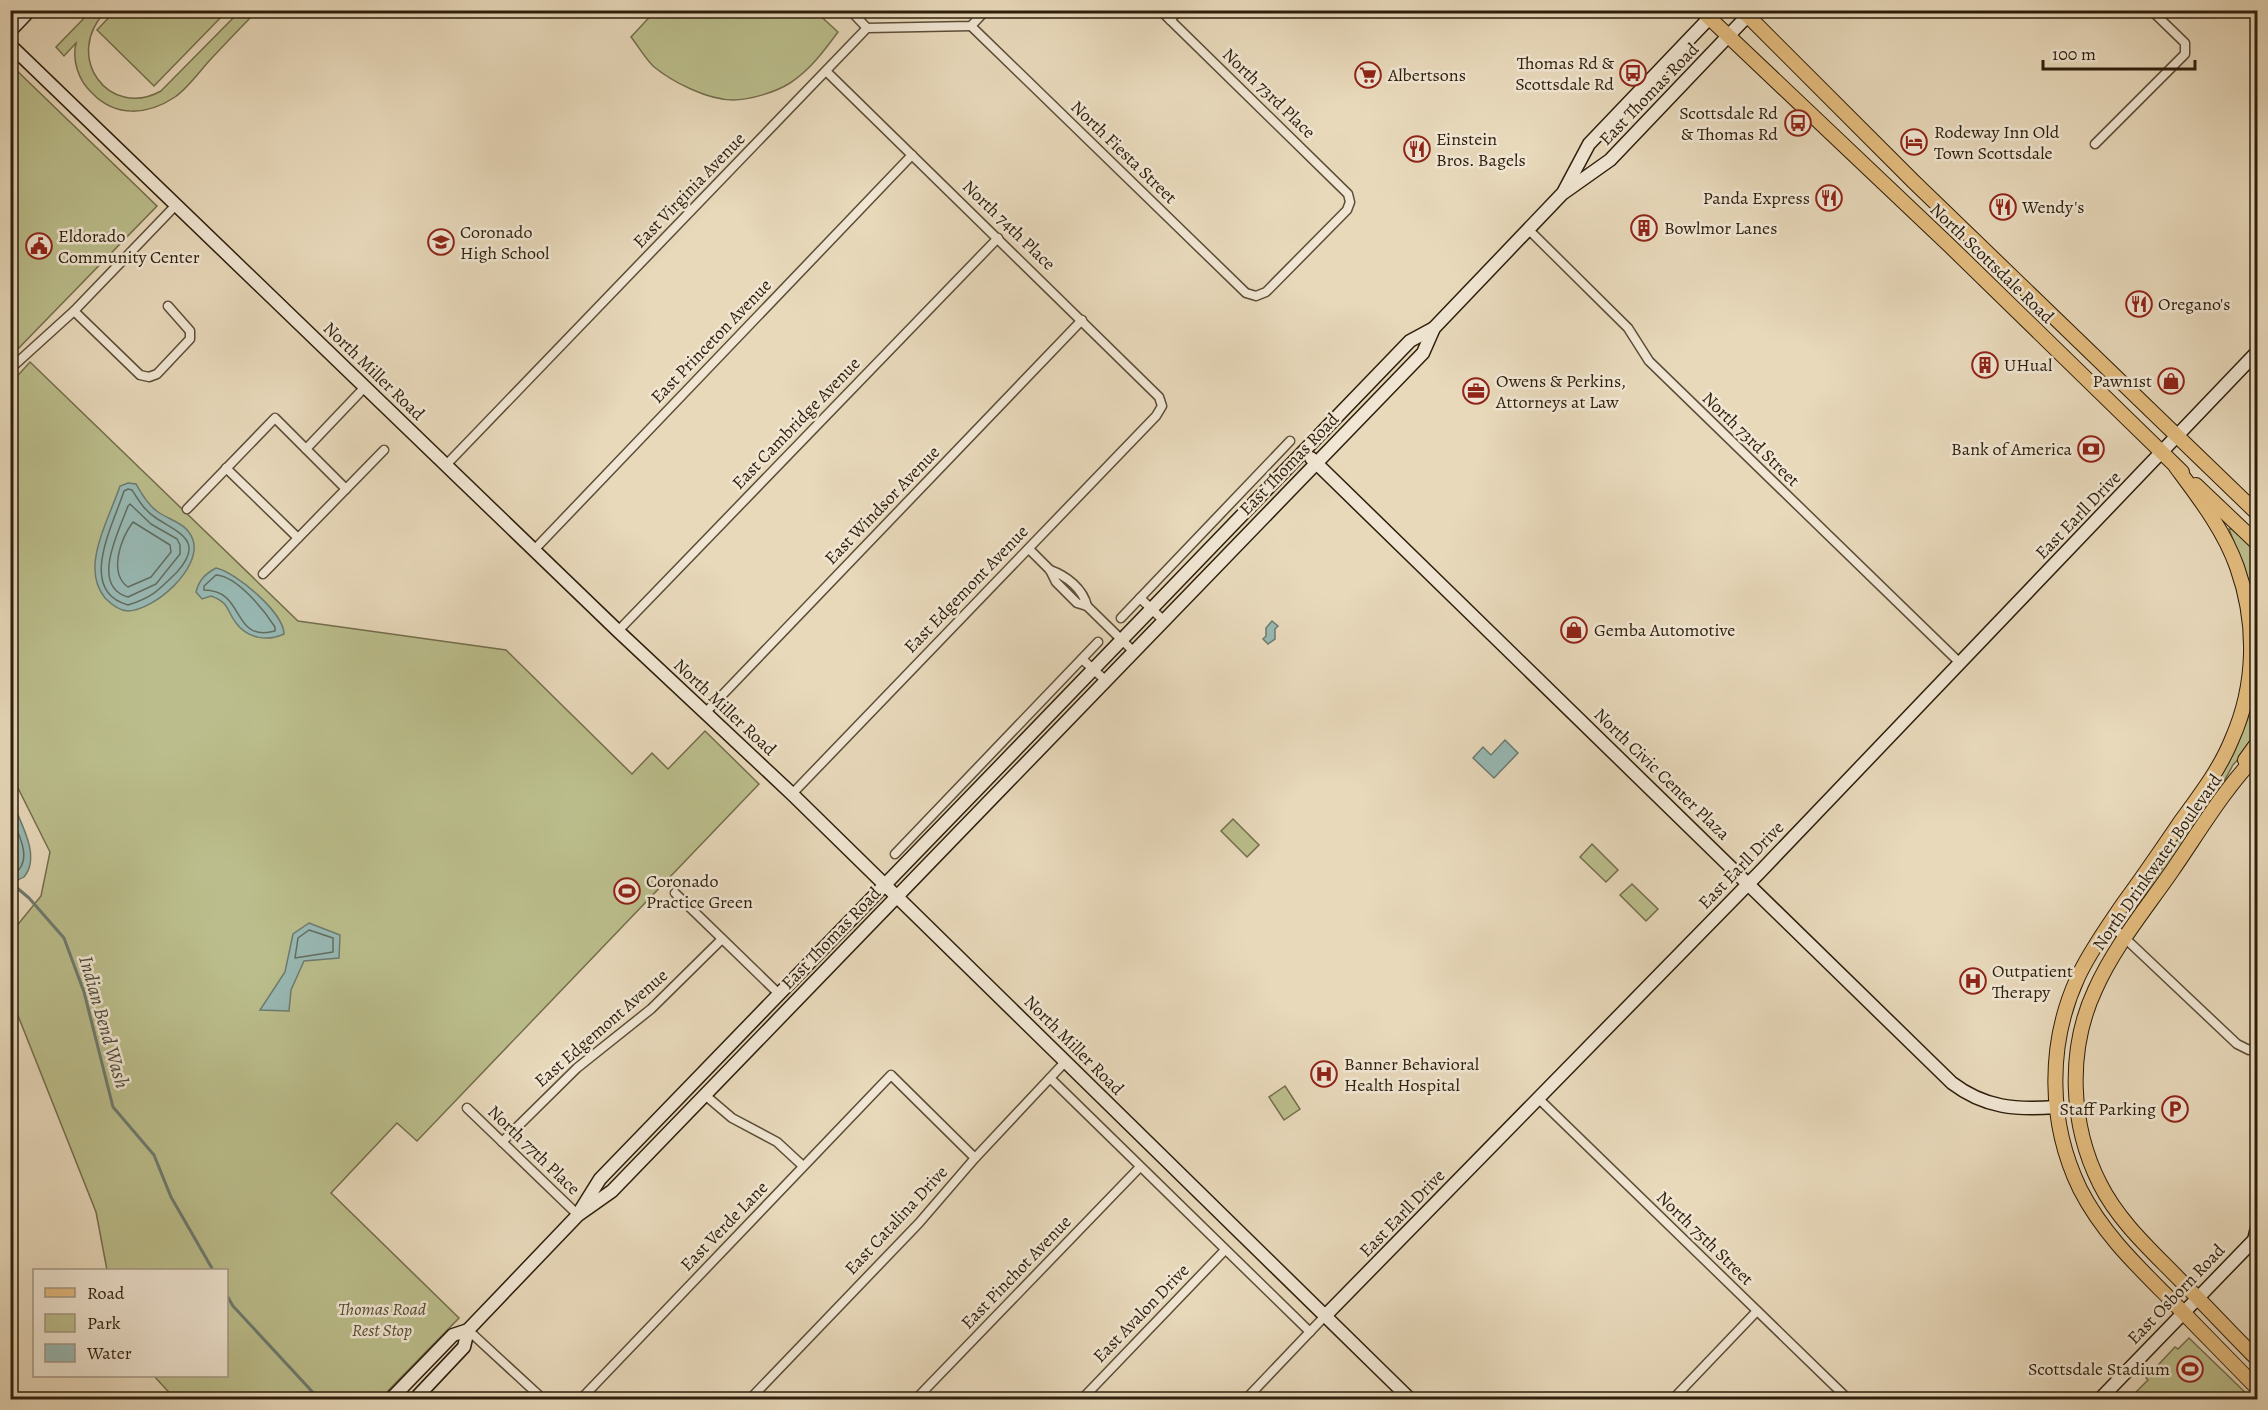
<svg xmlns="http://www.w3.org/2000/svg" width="2268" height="1410" font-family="Alegreya,serif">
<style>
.green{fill:#bbbe8c;stroke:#746e4c;stroke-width:1.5}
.water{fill:#98b9b4;stroke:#6d7b70;stroke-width:1.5}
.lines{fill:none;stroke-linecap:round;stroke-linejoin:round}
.shore{stroke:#626c60;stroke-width:1.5}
.stream{stroke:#6d7b70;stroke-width:3}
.street-casing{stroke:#5c4d37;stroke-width:11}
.secondary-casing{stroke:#2d1e0b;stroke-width:15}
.primary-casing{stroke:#2d1e0b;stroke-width:16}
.street{stroke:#f0e6d3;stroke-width:8}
.secondary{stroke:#f0e6d3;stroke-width:12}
.primary{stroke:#e4bc7e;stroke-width:14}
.labels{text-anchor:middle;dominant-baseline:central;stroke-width:5;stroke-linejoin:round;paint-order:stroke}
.poi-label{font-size:18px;fill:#2d1e0b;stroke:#f0e6d3;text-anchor:start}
.street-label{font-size:18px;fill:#2d1e0b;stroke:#f0e6d3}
.park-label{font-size:18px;font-style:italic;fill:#584e32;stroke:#f0e6d3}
.water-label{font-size:20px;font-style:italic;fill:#4d4c3e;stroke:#f0e6d3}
</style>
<rect width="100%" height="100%" fill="#e8d9bb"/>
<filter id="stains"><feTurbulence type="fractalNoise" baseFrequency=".00333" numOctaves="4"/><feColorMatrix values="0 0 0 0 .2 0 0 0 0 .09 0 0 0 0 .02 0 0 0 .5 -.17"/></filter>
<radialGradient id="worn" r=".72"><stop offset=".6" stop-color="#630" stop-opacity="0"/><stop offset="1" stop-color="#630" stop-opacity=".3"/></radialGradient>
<!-- green -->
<g class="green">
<path d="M116 10H227V11L154 86 97 30Z"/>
<path d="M656 10 815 11 838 32C824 51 810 70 790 83 776 92 750 100 733 100 708 100 672 82 653 66 645 58 638 46 631 37Z"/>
<path d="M91 11H106C62 56 109 120 161 91L240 11H257C241 27 225 44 210 60 199 72 188 88 175 97 148 115 116 118 92 93 78 80 72 60 76 43L64 56 56 47Z"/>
<path d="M10 64 157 206 11 356H10Z"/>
<path d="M30 362 298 621 506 650 632 774 652 753 668 769 705 731 759 784 417 1141 397 1123 331 1193 459 1318 380 1399 176 1400 154 1376H226V1270H107L96 1212 11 998V933L41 896 50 852 11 774 10 384Z"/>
<path d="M2229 529H2233L2257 551V623L2250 585Z"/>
<path d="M2257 666V738L2233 765 2211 805 2138 910 2133 913 2164 865 2171 850 2228 764 2248 718Z"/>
<path d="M1233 819 1259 845 1247 857 1221 831Z"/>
<path d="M1592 844 1618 870 1606 882 1580 857Z"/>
<path d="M1632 884 1658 909 1646 921 1620 895Z"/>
<path d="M1285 1086 1300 1109 1284 1120 1269 1097Z"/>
<path d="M2189 1338 2252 1399H2129L2148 1380 2146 1378 2175 1347 2178 1349Z"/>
</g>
<!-- water -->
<g class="water">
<path d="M128 483 136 484C142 494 148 505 158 512 171 521 187 523 193 540 202 568 155 610 128 611 119 611 111 604 105 598 98 589 95 580 95 569 94 544 112 510 120 486Z"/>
<path d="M216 568C236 572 284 613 284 634 267 642 247 638 236 623 226 610 230 603 211 596L202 599 196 592C199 580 205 574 216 568Z"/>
<path d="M1272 621 1278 626 1275 629V639L1268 644 1263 639 1266 636V628Z"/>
<path d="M1505 740 1518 753 1494 778 1473 758 1483 747 1491 755Z"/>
<path d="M11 799C19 820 42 856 24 877 21 879 14 881 11 883Z"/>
<path d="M309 923 340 935 339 958 304 961 291 990 289 1011 260 1010 285 972 293 934Z"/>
</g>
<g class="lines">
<!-- shore -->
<g class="shore">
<path d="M128 489 132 490C139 501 145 511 156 518 179 533 205 541 177 572 159 590 153 597 128 605 76 591 114 523 124 491Z"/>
<path d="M130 504 151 524 177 539 180 545V554L156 584 128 597C89 586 120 529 128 506Z"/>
<path d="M133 522 170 545 171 552 151 577 128 587C108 573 121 538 133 522Z"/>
<path d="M216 575C237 576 264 610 275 627V631C231 643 246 590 204 590V586Z"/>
<path d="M10 815C19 834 36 864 10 876"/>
<path d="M309 930 333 938V952L295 958 298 938Z"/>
</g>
<!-- stream -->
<g class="stream">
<path d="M10 882 29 898 64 938 84 992 113 1107 154 1155 171 1197 213 1270"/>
<path d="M226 1294 233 1306 320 1400"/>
</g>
<!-- street casing -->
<g class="street-casing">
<g id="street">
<path d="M850 10 867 28"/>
<path d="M1170 20 1179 10"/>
<path d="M971 26 1246 293 1256 296 1266 292 1347 210 1350 202 1348 194 1160 10"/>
<path d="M2095 144 2185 54V43L2151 10"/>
<path d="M1529 230 1628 328 1649 361 1960 663"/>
<path d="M74 311 140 375 149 377 157 374 190 339V331L168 306"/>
<path d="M10 369 74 311 176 205"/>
<path d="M306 449 346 489"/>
<path d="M446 465 867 28 971 26 986 10"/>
<path d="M226 468 298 538"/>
<path d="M187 509 275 418 306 449 365 387"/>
<path d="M1029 549 1050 570 1056 582 1077 603 1087 606 1133 651"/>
<path d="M534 550 912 155"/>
<path d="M1050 570C1067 576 1083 589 1087 606"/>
<path d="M263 574 384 450"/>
<path d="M1140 598 1163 620"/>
<path d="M1121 618 1290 441"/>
<path d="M618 631 998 238"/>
<path d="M1082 659 1105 680"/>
<path d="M705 713 1082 320"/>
<path d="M792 794 1156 416 1162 406 1159 397 827 72"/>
<path d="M895 854 1098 642"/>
<path d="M675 893 779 994"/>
<path d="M2110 924 2237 1044 2249 1050 2258 1046"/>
<path d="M1050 1078 1310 1332"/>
<path d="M705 1095 732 1118 777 1142 803 1166"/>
<path d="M1539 1099 1849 1400"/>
<path d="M467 1108 578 1215"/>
<path d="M502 1142 577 1068 651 1009 722 939"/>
<path d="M468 1330 544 1400"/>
<path d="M580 1400 891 1075 975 1158"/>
<path d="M749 1400 919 1223 975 1158 1065 1062"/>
<path d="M915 1400 1140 1167"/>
<path d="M1081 1400 1225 1250"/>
<path d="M1245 1400 1325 1316"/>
<path d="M1672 1400 1757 1311"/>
</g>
</g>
<!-- secondary casing -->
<g class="secondary-casing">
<g id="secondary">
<path d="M10 31 30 10"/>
<path d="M10 45 618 631 792 794 1411 1400"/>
<path d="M1564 191 1589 144 1717 10"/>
<path d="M1311 458 1952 1083C1985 1108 2016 1110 2056 1107"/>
<path d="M580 1211 600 1179C870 900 1141 621 1410 341L1434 328"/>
<path d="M1325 1316 1759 873 2258 351"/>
<path d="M390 1400 453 1335 468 1330 578 1215 612 1191 1423 353 1434 328 1562 194 1610 160 1753 10"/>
<path d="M414 1400 464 1347 468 1330"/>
<path d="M2099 1400 2254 1240 2258 1224"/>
</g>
</g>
<!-- primary casing -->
<g class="primary-casing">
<g id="primary">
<path d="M1701 10 1950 246 2182 472"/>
<path d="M1742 10 1914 182 2258 514"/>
<path d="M2176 467C2199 498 2224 530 2237 567 2257 623 2256 685 2232 739 2220 769 2200 795 2181 821 2162 849 2143 877 2123 904 2107 928 2090 951 2078 977 2047 1044 2048 1123 2080 1189 2102 1232 2135 1264 2168 1297 2198 1328 2228 1358 2258 1389"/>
<path d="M2196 485 2258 544"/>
<path d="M2258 754C2224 789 2199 832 2172 871 2145 910 2114 947 2095 990 2067 1050 2070 1125 2100 1184 2119 1222 2152 1251 2181 1281 2207 1307 2232 1334 2258 1360"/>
<path d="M2245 760 2258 742"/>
</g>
</g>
<!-- street -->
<use href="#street" class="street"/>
<!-- secondary -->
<use href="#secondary" class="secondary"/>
<!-- primary -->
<use href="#primary" class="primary"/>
</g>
<!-- icons -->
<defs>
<g id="bus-ring" transform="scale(1.35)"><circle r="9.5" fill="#f0e6d3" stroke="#8f2418" stroke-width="1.5"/><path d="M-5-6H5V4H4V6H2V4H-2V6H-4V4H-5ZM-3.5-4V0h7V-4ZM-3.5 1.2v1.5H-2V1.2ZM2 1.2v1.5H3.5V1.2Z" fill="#8f2418"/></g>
<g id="supermarket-ring" transform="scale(1.35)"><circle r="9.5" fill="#f0e6d3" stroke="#8f2418" stroke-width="1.5"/><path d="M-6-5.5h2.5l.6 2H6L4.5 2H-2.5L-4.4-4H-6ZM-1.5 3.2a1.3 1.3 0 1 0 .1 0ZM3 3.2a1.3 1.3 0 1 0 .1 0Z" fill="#8f2418"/></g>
<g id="hotel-ring" transform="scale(1.35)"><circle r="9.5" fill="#f0e6d3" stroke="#8f2418" stroke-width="1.5"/><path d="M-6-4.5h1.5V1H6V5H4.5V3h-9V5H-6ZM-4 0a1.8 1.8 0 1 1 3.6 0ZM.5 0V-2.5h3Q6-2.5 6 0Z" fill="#8f2418"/></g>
<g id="restaurant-ring" transform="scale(1.35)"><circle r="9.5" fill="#f0e6d3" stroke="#8f2418" stroke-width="1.5"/><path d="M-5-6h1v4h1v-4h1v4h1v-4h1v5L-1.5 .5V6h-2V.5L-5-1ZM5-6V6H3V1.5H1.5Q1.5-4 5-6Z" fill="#8f2418"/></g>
<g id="building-ring" transform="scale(1.35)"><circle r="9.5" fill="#f0e6d3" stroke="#8f2418" stroke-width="1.5"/><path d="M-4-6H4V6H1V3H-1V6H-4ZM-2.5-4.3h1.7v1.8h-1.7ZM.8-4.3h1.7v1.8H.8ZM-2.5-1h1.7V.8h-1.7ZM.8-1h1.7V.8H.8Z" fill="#8f2418"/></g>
<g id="school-ring" transform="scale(1.35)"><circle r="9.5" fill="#f0e6d3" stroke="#8f2418" stroke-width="1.5"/><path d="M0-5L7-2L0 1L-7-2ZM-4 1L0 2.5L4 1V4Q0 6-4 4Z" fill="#8f2418"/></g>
<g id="civic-ring" transform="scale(1.35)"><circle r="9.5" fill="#f0e6d3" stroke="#8f2418" stroke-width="1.5"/><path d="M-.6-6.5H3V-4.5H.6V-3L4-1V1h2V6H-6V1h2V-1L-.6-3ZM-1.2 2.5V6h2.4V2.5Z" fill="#8f2418"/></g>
<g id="shop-ring" transform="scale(1.35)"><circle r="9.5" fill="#f0e6d3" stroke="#8f2418" stroke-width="1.5"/><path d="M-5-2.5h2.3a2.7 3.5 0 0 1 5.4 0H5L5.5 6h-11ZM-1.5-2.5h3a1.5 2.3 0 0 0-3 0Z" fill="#8f2418"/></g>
<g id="office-ring" transform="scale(1.35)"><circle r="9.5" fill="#f0e6d3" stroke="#8f2418" stroke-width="1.5"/><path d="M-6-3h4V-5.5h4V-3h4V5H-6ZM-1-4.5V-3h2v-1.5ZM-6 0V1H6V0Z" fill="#8f2418"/></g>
<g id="bank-ring" transform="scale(1.35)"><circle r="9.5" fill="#f0e6d3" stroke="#8f2418" stroke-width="1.5"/><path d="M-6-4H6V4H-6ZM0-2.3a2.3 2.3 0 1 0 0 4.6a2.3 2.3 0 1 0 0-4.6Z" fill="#8f2418"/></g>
<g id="stadium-ring" transform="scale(1.35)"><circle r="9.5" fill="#f0e6d3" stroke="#8f2418" stroke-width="1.5"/><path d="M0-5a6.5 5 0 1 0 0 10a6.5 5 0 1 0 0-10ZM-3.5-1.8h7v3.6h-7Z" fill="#8f2418"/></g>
<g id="hospital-ring" transform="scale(1.35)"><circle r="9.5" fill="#f0e6d3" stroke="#8f2418" stroke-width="1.5"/><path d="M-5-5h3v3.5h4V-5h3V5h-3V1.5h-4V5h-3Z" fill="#8f2418"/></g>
<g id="parking-ring" transform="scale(1.35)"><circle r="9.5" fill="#f0e6d3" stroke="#8f2418" stroke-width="1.5"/><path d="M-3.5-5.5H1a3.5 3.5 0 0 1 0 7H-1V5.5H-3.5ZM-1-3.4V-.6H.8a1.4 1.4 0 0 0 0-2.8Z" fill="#8f2418"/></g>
</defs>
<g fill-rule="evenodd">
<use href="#bus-ring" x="1633" y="73"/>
<use href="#supermarket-ring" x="1368" y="75"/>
<use href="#bus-ring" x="1798" y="123"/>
<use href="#hotel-ring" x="1914" y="142"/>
<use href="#restaurant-ring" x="1417" y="149"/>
<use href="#restaurant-ring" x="1829" y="198"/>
<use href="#restaurant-ring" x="2003" y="207"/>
<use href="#building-ring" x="1644" y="228"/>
<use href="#school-ring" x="441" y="242"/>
<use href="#civic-ring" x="39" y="246"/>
<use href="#restaurant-ring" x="2139" y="304"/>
<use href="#building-ring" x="1985" y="365"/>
<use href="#shop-ring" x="2171" y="381"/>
<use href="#office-ring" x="1476" y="391"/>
<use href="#bank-ring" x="2091" y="449"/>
<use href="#shop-ring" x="1574" y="630"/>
<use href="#stadium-ring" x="627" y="891"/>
<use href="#hospital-ring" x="1973" y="981"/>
<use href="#hospital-ring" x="1324" y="1074"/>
<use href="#parking-ring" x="2175" y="1109"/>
<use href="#stadium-ring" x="2190" y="1369"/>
</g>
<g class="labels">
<!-- poi labels -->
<g class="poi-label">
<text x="1614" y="63" text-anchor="end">Thomas Rd &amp;<tspan x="1614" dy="21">Scottsdale Rd</tspan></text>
<text x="1388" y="75">Albertsons</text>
<text x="1778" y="113" text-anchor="end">Scottsdale Rd<tspan x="1778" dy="21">&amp; Thomas Rd</tspan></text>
<text x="1934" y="132">Rodeway Inn Old<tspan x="1934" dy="21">Town Scottsdale</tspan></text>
<text x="1436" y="139">Einstein<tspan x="1436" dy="21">Bros. Bagels</tspan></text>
<text x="1810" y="198" text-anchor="end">Panda Express</text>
<text x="2022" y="207">Wendy's</text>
<text x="1664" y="228">Bowlmor Lanes</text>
<text x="460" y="232">Coronado<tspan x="460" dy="21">High School</tspan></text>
<text x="58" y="236">Eldorado<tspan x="58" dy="21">Community Center</tspan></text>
<text x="2158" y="304">Oregano's</text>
<text x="2004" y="365">UHual</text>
<text x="1496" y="381">Owens &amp; Perkins,<tspan x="1496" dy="21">Attorneys at Law</tspan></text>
<text x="2152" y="381" text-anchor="end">Pawn1st</text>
<text x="2072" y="449" text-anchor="end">Bank of America</text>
<text x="1594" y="630">Gemba Automotive</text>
<text x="646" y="881">Coronado<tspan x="646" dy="21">Practice Green</tspan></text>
<text x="1992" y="971">Outpatient<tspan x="1992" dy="21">Therapy</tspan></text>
<text x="1344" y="1064">Banner Behavioral<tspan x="1344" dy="21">Health Hospital</tspan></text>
<text x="2156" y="1109" text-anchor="end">Staff Parking</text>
<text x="2170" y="1369" text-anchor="end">Scottsdale Stadium</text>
</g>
<!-- street labels -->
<g class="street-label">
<text transform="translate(1269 93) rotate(44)">North 73rd Place</text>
<text transform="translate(1649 94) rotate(-46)">East Thomas Road</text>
<text transform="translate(1124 152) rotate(44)">North Fiesta Street</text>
<text transform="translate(689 190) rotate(-46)">East Virginia Avenue</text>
<text transform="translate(1009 225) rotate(44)">North 74th Place</text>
<text transform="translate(1992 263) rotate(44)">North Scottsdale Road</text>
<text transform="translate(711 341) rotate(-46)">East Princeton Avenue</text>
<text transform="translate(374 371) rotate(44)">North Miller Road</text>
<text transform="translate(796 423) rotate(-46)">East Cambridge Avenue</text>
<text transform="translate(1751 439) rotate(44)">North 73rd Street</text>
<text transform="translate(1289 464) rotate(-46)">East Thomas Road</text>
<text transform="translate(882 505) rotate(-46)">East Windsor Avenue</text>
<text transform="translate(2078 515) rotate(-46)">East Earll Drive</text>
<text transform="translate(966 589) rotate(-46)">East Edgemont Avenue</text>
<text transform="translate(725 707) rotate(43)">North Miller Road</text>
<text transform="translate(1662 774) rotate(44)">North Civic Center Plaza</text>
<text transform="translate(2157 862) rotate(-55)">North Drinkwater Boulevard</text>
<text transform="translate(1741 865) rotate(-46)">East Earll Drive</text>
<text transform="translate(831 938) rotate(-46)">East Thomas Road</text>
<text transform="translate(601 1028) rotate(-41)">East Edgemont Avenue</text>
<text transform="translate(1074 1045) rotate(45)">North Miller Road</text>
<text transform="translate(534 1150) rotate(44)">North 77th Place</text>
<text transform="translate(1402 1213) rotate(-46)">East Earll Drive</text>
<text transform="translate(896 1220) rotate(-47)">East Catalina Drive</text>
<text transform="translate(724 1226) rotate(-46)">East Verde Lane</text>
<text transform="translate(1705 1238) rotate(44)">North 75th Street</text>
<text transform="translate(1016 1272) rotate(-46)">East Pinchot Avenue</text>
<text transform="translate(2176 1294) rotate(-46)">East Osborn Road</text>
<text transform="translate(1141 1313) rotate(-46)">East Avalon Drive</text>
</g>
<!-- park labels -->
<g class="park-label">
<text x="382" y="1309">Thomas Road<tspan x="382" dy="21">Rest Stop</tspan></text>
</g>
<!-- water labels -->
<g class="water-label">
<text transform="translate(104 1022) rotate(74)">Indian Bend Wash</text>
</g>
</g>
<!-- margin -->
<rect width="2268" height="1410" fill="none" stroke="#e8d9bb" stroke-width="36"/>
<rect x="12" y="12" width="2244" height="1386" fill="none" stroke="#2d1e0b" stroke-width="3"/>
<rect x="18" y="18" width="2232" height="1374" fill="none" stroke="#2d1e0b" stroke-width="1.5"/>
<!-- legend -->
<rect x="33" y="1269" width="195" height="108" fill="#f0e6d3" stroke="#a29683" stroke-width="1.5"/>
<rect x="45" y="1288" width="30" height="9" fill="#e4bc7e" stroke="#a29683" stroke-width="1.5"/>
<text x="87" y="1299" font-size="18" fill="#2d1e0b">Road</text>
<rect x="45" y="1314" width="30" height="18" fill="#bbbe8c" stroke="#a29683" stroke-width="1.5"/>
<text x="87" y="1329" font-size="18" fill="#2d1e0b">Park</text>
<rect x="45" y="1344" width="30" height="18" fill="#98b9b4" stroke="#a29683" stroke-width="1.5"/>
<text x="87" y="1359" font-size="18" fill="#2d1e0b">Water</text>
<!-- scale -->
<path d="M2043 60v9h152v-9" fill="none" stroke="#2d1e0b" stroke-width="3"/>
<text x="2052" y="60" font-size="18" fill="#2d1e0b" stroke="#f0e6d3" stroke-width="4.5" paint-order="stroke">100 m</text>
<rect width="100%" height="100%" filter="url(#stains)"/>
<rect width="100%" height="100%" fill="url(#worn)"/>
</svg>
